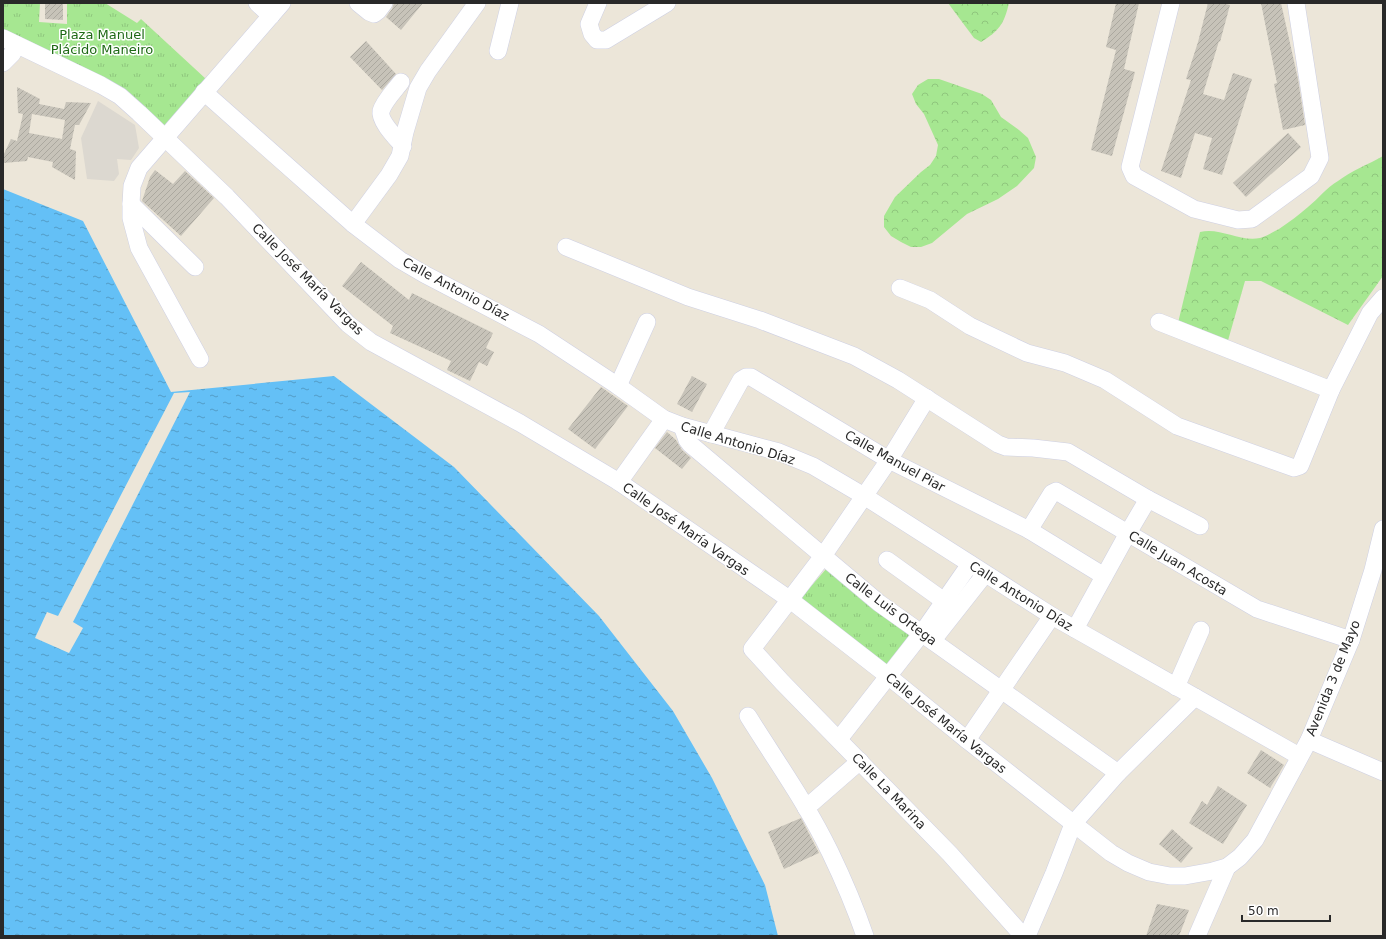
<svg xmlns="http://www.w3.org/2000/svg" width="1386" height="939" font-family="'DejaVu Sans',sans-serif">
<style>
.forest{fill:url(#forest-crowns)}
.park{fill:url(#park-tufts)}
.plaza{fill:#dcd8d0}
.water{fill:url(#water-ripples)}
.pier{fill:#ece6d9}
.building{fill:url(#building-hatch);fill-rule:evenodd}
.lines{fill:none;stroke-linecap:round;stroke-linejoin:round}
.minor-casing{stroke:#ced0e3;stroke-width:18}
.minor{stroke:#fff;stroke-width:17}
.labels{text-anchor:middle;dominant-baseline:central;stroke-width:3;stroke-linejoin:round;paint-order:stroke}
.park-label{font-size:13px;fill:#1e6915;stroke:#fff}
.street-label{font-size:13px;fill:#292929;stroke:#fff}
</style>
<defs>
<pattern id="forest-crowns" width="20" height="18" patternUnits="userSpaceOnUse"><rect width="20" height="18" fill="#a6e791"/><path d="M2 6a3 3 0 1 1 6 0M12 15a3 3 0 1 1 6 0" fill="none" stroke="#8fc67d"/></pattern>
<pattern id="park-tufts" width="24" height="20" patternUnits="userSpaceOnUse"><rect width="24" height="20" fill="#a6e791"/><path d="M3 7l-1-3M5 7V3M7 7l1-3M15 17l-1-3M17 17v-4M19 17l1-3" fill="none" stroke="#8fc67d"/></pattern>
<pattern id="water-ripples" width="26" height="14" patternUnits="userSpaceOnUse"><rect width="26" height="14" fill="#64c0f6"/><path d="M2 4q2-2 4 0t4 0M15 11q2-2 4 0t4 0" fill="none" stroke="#529cc7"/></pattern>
<pattern id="building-hatch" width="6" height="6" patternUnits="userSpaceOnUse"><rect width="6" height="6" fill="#c7c3b9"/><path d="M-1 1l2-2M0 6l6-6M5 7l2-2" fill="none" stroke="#aba89f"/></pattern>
</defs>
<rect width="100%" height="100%" fill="#ece6d9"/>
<!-- forest -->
<g class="forest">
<path d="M948 3H1009C1004 24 999 31 981 42L974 38Z"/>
<path d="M928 79H939L982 94 991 100 1001 117 1019 130 1028 138 1036 157 1034 168 1017 186 998 199 967 214 932 243 921 247H911L901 242 891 236 884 227V216L895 197 921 172 930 165 936 156 938 145 924 114 916 104 912 94 918 85Z"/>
<path d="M1383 156V276L1348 325 1261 281H1245L1227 344 1177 327 1200 232C1220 227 1239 242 1260 238 1267 236 1273 232 1279 229 1289 222 1299 215 1308 207 1319 198 1326 188 1338 181 1351 171 1369 164 1383 156Z"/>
</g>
<!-- park -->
<g class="park">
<path d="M3 3H40L39 22 67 24V3H105L137 23 141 19 206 79 164 128 3 31Z"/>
<path d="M827 568 910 635 885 666 800 599Z"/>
</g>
<!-- plaza -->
<path class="plaza" d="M98 101 135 125 139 148 131 160 117 159 119 174 114 181 87 179 81 138Z"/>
<!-- water -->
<path class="water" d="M3 189 83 221 171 392 334 376 454 467 599 616 673 711 712 778 765 885 778 936H3Z"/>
<!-- pier -->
<path class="pier" d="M190 392 73 622 83 628 69 653 35 638 47 612 58 616 174 393Z"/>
<!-- building -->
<g class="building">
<path d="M45 3H63V20L45 19Z"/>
<path d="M394 3H423L401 30 386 17 392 9Z"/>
<path d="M1116 3H1139L1124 69 1135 72 1112 156 1091 150 1116 50 1106 47Z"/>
<path d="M1208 3H1222L1230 5 1220 42 1219 41 1203 94 1224 100 1233 73 1252 79 1222 175 1203 169 1212 138 1195 133 1181 178 1161 171 1191 80 1186 79 1198 42Z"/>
<path d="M1261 3H1281L1298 79 1305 125 1283 130 1274 84 1277 83Z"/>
<path d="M366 41 396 74 382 90 350 57Z"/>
<path d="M17 87 40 99 39 104 64 109 66 102 91 103 79 125H75L70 149 76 151 75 180 52 167 53 162 28 157 27 161 3 163V156L11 139 17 141 23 114 18 113ZM32 114 65 120 62 139 29 133Z"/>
<path d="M1288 133 1301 147 1246 197 1233 183Z"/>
<path d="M155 170 173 184 185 171 214 198 181 236 142 201 150 177Z"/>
<path d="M361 262 409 300 412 293 493 333 486 348 494 352 487 366 479 362 470 381 447 370 451 361 390 333 393 326 342 286Z"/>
<path d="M692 376 707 384 692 412 677 404Z"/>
<path d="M601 387 628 406 595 449 568 429Z"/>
<path d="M667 432 676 440 682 450 691 458 682 469 655 448Z"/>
<path d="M1261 750 1284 765 1270 788 1247 773Z"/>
<path d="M1218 786 1247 805 1223 844 1189 823 1202 801 1207 805Z"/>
<path d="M801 818 819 853 784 869 768 832Z"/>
<path d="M1172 829 1193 848 1181 863 1159 844Z"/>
<path d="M1157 904 1189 910 1179 936H1146Z"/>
</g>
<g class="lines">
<!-- minor casing -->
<g class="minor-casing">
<g id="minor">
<path d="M257 3 271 16"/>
<path d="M358 3 369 12 374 14 378 11 384 3"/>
<path d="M598 3 589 24 592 34 597 40H606L667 3"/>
<path d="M1171 3 1130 167 1134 176 1194 209 1238 220 1252 219 1311 176 1320 158 1296 3"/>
<path d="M3 38 101 85 120 96 139 113 227 197 348 324 371 342 520 423 619 482 789 599 888 676 967 740 1111 853 1128 863 1149 872 1170 876H1185L1213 871 1227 867 1240 857 1255 840 1309 740 1351 640 1373 570 1383 529"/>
<path d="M498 51 510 3"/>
<path d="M3 63 12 54 17 45"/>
<path d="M401 82C395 90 384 101 381 111 379 121 397 139 403 146"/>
<path d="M204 92 353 224 400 260 424 274 539 334 618 386 664 419 682 426 779 452 813 466 864 496 1052 616 1299 756"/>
<path d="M131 204 195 267"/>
<path d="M353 224 389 175 400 156 405 132 418 88 428 71 477 3"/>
<path d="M566 247 688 297 760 320 854 356 898 380 998 444 1006 447 1033 448 1068 452 1148 499 1200 526"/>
<path d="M900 288 930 300 970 326 1027 353 1065 363 1105 380 1177 426 1294 468 1300 466 1331 390 1370 313 1383 298"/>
<path d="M1159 322 1331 390"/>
<path d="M200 359 139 248 131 218V204L132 186 139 168 282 3"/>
<path d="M618 386 647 322"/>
<path d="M927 398 889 460 823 556 752 649 782 682 950 854 1023 936"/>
<path d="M682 426 687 440 690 444 879 603 1118 773"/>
<path d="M711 434 741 380 746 377H751L889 460 1029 530 1104 576"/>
<path d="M619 482 664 419"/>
<path d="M1029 530 1052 493 1056 491 1257 609 1351 640"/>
<path d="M887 560 944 601"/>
<path d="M1075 629 1128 533 1148 499"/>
<path d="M933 640 985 574"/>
<path d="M1176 687 1201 630"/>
<path d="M748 716C776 761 807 804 830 852 843 879 855 907 865 936"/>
<path d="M839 739 922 633 970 564"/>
<path d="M967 740 1052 616"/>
<path d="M1309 740 1383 772"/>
<path d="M806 808 860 761"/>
<path d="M1027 936 1054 873 1073 824 1118 773 1195 697"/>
<path d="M1197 936 1227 867"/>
</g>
</g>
<!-- minor -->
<use href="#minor" class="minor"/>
</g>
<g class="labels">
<!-- park labels -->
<g class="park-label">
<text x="102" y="34">Plaza Manuel<tspan x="102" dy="15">Plácido Maneiro</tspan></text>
</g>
<!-- street labels -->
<g class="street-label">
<text transform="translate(308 279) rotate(45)">Calle José María Vargas</text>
<text transform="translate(456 289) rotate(28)">Calle Antonio Díaz</text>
<text transform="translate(738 443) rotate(17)">Calle Antonio Díaz</text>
<text transform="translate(895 461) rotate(29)">Calle Manuel Piar</text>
<text transform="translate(686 529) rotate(35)">Calle José María Vargas</text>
<text transform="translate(1178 563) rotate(31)">Calle Juan Acosta</text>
<text transform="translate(1021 596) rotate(32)">Calle Antonio Díaz</text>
<text transform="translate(891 609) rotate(37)">Calle Luis Ortega</text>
<text transform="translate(1333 678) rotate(-68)">Avenida 3 de Mayo</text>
<text transform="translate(946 723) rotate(39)">Calle José María Vargas</text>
<text transform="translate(889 791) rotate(46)">Calle La Marina</text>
</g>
</g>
<!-- border -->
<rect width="1386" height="939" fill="none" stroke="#292929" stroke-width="8"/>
<!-- scale -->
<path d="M1242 915v6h88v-6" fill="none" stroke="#292929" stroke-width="2"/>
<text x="1248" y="915" font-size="12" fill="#292929" stroke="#ffffff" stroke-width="3" paint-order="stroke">50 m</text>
</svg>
